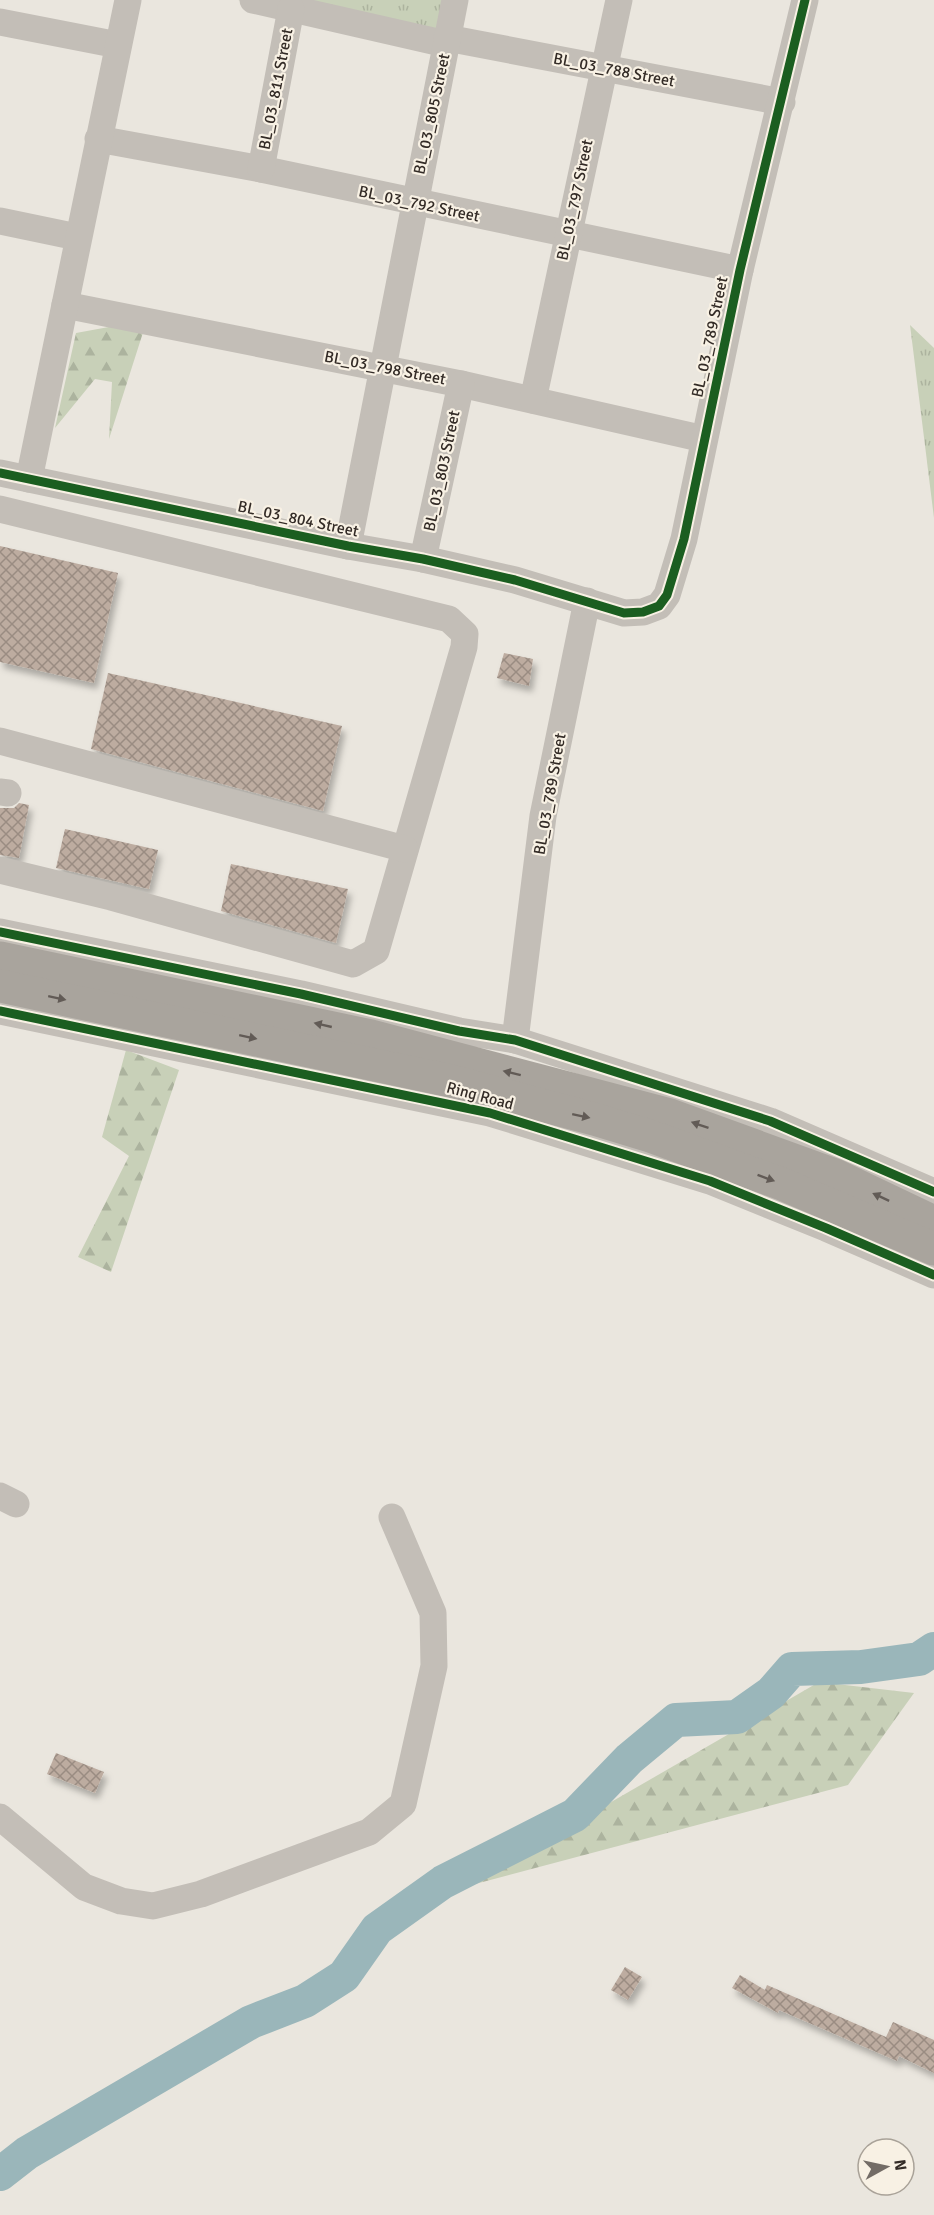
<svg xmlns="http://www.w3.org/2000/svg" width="934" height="2215" font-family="Signika,sans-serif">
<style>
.forest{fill:url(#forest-firs)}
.park{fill:url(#park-tufts)}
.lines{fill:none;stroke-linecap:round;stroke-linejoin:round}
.river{stroke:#9ab6ba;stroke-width:34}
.building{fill:url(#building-cross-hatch);filter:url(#shadow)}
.minor{stroke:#c3beb7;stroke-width:27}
.highway{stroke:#a9a49d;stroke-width:33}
.cycleway-casing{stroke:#f8f1e4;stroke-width:13}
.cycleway{stroke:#1b5e20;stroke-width:9}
.oneway{fill:#625b56}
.labels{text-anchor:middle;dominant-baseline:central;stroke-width:4.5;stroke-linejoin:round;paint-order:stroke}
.street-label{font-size:16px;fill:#332b26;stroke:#f8f1e4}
</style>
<defs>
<pattern id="forest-firs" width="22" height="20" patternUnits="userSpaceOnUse" patternTransform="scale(1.5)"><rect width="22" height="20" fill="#c8d0b8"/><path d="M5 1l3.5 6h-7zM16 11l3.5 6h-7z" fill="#acb39e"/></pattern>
<pattern id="park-tufts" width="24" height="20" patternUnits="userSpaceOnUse" patternTransform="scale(1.5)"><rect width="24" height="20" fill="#c8d0b8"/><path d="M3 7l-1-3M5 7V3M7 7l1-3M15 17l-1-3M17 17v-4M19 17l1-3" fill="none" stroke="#acb39e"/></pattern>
<pattern id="building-cross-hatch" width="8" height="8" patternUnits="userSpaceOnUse" patternTransform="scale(1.5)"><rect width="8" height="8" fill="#bdaca0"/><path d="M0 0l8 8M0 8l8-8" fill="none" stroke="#9a8c82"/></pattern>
<filter id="shadow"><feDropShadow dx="3.5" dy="6" stdDeviation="3" flood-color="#0004"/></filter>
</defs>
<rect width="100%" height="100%" fill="#eae6de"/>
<!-- forest -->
<g class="forest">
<path d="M147 320 109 439 112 382 95 379 55 428 76 333Z"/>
<path d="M126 1050 179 1070 111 1272 78 1257 129 1156 102 1137Z"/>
<path d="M819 1682 914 1693 848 1785 464 1887Z"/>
</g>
<!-- park -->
<g class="park">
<path d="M238 0H458L449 44Z"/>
<path d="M910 325 934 348V518Z"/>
</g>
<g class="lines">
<!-- river -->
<path class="river" d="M0 2174 27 2153 251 2022 305 2001 344 1976 377 1929 443 1882 575 1815 629 1759 676 1720 737 1717 771 1693 792 1669 861 1667 919 1659 934 1649"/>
</g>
<!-- building -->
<g class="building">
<path d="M0 546 118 573 94 683 0 662Z"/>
<path d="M504 653 533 659 529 686 497 678Z"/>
<path d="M108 673 342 726 323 811 91 749Z"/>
<path d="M19 803 29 805 19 858 0 855V808H14Z"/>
<path d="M65 829 158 850 149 889 56 868Z"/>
<path d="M231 864 348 889 336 943 221 911Z"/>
<path d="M56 1753 104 1772 95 1793 47 1774Z"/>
<path d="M625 1967 642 1977 628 2000 611 1990Z"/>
<path d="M740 1975 765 1990 767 1985 886 2037 893 2022 934 2040V2073L899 2056 897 2061 779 2010 778 2013 732 1988Z"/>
</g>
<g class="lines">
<!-- minor -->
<g class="minor">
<path d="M253 0 446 44"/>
<path d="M0 22 118 45"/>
<path d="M447 38 782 102"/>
<path d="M98 139 261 169 740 270"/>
<path d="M261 169 291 9"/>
<path d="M0 221 77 237"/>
<path d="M65 305 461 384 704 439"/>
<path d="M533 400 619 0"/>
<path d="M0 473 348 546 423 559 515 580 624 613 643 612 659 606 667 595 684 539 740 270 805 0"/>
<path d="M29 479 128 0"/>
<path d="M0 509 449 619 465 634 464 647 376 951 353 964 111 897 0 870"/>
<path d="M348 546 455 0"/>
<path d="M423 559 461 384"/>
<path d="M0 741 405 849"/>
<path d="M0 792 8 793"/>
<path d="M0 932 301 994 459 1031 515 1040 770 1121 934 1192"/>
<path d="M0 1011 490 1113 710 1181 826 1228 934 1275"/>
<path d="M515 1040 543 816 587 601"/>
<path d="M0 1496 16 1504"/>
<path d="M0 1817 84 1887 121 1901 153 1906 201 1894 369 1832 403 1804 434 1666 433 1613 392 1517"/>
</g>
<!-- highway -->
<g class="highway">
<path d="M0 958 371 1036 670 1115 835 1175 934 1222"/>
<path d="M0 986 451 1081 594 1119 650 1136 782 1184 934 1249"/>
</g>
<!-- cycleway casing -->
<g class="cycleway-casing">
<g id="cycleway">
<path d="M0 473 348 546 423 559 515 580 624 613 643 612 659 606 667 595 684 539 740 270 805 0"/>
<path d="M0 932 301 994 459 1031 515 1040 770 1121 934 1192"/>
<path d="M0 1011 490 1113 710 1181 826 1228 934 1275"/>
</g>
</g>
<!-- cycleway -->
<use href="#cycleway" class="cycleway"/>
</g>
<!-- one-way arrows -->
<defs><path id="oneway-solid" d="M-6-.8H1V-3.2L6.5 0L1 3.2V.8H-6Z" transform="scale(1.5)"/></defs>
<g class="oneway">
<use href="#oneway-solid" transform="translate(57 998) rotate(12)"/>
<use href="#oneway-solid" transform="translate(323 1025) rotate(-167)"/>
<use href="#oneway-solid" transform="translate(248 1037) rotate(12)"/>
<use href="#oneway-solid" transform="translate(512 1073) rotate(-166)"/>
<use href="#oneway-solid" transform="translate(581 1116) rotate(12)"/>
<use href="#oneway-solid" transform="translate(700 1125) rotate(-161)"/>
<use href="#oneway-solid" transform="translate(766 1178) rotate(20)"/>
<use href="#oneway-solid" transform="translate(881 1197) rotate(-155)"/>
</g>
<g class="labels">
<!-- street labels -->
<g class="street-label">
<text transform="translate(614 70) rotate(11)">BL_03_788 Street</text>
<text transform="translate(276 89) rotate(-79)">BL_03_811 Street</text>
<text transform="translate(432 114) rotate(-78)">BL_03_805 Street</text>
<text transform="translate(575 200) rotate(-78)">BL_03_797 Street</text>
<text transform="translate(419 204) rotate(12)">BL_03_792 Street</text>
<text transform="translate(710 337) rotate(-78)">BL_03_789 Street</text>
<text transform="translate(385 368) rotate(11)">BL_03_798 Street</text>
<text transform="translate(442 471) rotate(-78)">BL_03_803 Street</text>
<text transform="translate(298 519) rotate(12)">BL_03_804 Street</text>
<text transform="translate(550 794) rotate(-80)">BL_03_789 Street</text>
<text transform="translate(480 1096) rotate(15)">Ring Road</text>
</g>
</g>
<!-- north arrow -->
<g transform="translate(886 2167) rotate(82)"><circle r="28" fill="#f8f1e4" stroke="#a9a298" stroke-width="1.5"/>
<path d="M0-4.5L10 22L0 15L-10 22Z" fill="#736c66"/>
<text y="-9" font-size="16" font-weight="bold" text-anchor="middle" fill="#332b26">N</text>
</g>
</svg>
